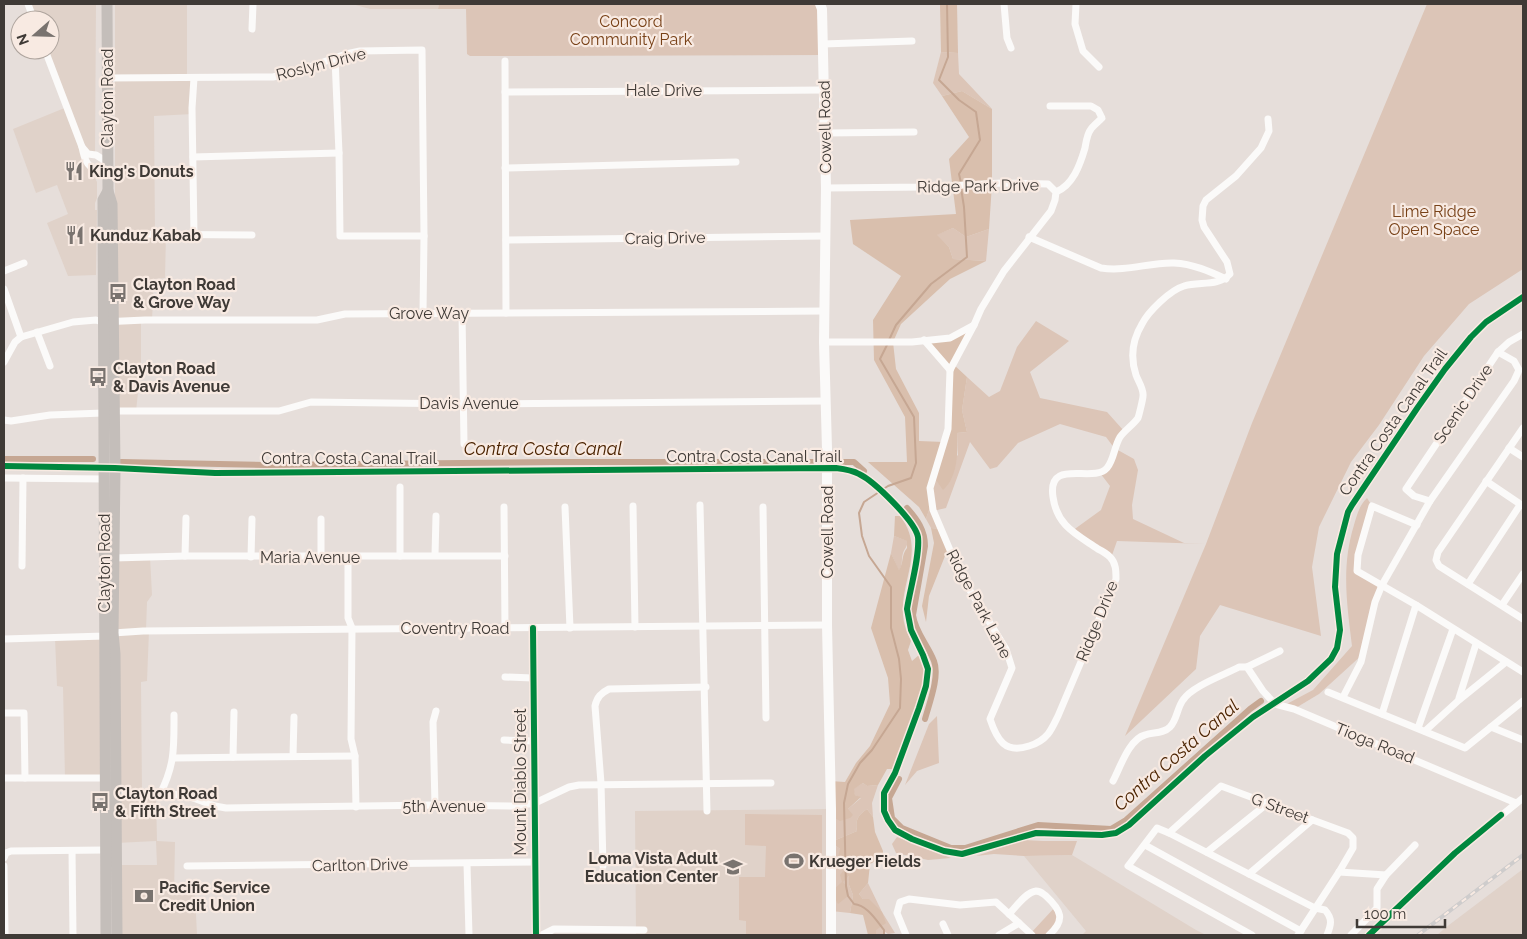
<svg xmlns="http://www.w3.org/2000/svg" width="1527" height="939" font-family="Raleway,sans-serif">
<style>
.built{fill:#e0d2c9}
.green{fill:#dcc5b7}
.forest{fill:#d9bfad}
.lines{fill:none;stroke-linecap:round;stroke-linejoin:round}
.stream{stroke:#c6a793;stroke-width:2}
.canal{stroke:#c6a793;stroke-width:6}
.street{stroke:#fbfaf9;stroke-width:7}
.secondary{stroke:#fbfaf9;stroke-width:10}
.primary{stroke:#c4beba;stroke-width:11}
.rail-casing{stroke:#cecccc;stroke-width:4}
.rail{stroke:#f8eae2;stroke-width:2;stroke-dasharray:5.5;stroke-linecap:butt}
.cycleway-casing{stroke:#f8eae2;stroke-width:9}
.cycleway{stroke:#00873e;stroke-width:6}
.labels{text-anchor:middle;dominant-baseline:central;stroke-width:4.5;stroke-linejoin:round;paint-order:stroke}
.park-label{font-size:16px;fill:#784117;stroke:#f8eae2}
.street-label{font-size:16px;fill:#3f3a36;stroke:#f8eae2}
.poi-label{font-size:16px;font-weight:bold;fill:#3f3a36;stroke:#f8eae2;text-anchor:start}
.water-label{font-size:18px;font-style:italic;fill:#4b2301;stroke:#f8eae2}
</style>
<rect width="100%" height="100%" fill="#e6deda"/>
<!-- built -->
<g class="built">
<path d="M28 4H96L95 155 83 148 92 169 89 174 95 178 97 182V198L95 203V210H97L96 275 68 276 47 223 68 214 57 185 36 193 13 129 67 107 45 50H50V20H34Z"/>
<path d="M115 4H187V77H197L193 114 154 116 155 234 166 235 165 278 154 279 152 320H141V365L136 411H115Z"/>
<path d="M352 4H439L438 9H370Z"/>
<path d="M150 557 152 595 147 602 146 630 149 631 147 681 141 682 142 793 156 794 157 841 175 842 174 895 195 894 197 935H117V865H157L156 841 116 843 114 558Z"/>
<path d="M105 636V778H65L63 687 57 686 55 638Z"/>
<path d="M831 809V935H636L635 811Z"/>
<path d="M1072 855 1196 930 1206 935H1082L1086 931 1024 856Z"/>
<path d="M1523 869V935H1437L1449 925Z"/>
</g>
<!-- green -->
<g class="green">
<path d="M439 4H820L823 55 470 56 467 54 466 9H438Z"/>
<path d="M1427 4H1523V269L1469 304 1424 356 1379 425 1351 462 1319 527 1312 567 1321 636 1220 605 1200 636 1196 669 1125 736 1206 544 1117 541 1111 558 1072 531 1101 510 1110 486 1100 473 1106 470 1115 449 1106 437 1060 424 1018 443 997 467 990 469 970 442 946 508 933 511 941 529 931 528 926 519 932 501 933 476 958 455 957 433 967 432 962 410 967 377 989 397 1000 391 1017 347 1036 321 1069 341 1030 372 1040 398 1107 412 1124 431 1116 449 1134 459 1138 470 1132 505 1133 519 1184 543 1206 544 1252 423Z"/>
<path d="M941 52 958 53 959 74 992 109 962 91 942 96 933 83Z"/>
<path d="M953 228 966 237 989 229 986 261 953 259 949 247 936 235Z"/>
<path d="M1367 498 1372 506 1357 571 1382 585 1363 654 1319 694 1294 709 1283 706 1313 690 1352 646C1347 604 1341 567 1354 525 1357 515 1359 506 1367 498Z"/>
<path d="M894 536 908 541C907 547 905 548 903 553 901 560 903 565 899 571L891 553Z"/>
<path d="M937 716 939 763 917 771 905 785 929 724Z"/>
<path d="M863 783 867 786 878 785 872 803 873 817 867 809C858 815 855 820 857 831L831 842 840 849 844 870 843 881 849 876V885L853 895 850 913 831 911V816L848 809 861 798 855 795 853 789Z"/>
<path d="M745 814 822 815V935H746V921L739 920V877H765L766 846 745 845Z"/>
<path d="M897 837 951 858 928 860 896 853 892 844Z"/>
<path d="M1024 840 1043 841H1077L1072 855 1024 856 994 854 976 856Z"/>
<path d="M868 883 882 912 895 933V935V933L888 934 884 931V935H876V931L863 899 859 894Z"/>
<path d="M1056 906 1060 914 1049 935H1032L1030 934Z"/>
</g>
<!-- forest -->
<g class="forest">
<path d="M940 4H957L958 53 941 52Z"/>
<path d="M962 91 992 109V184L989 229 966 237 953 228 937 235 949 247 953 259 986 261 950 279 901 324 893 342 896 369 919 413V441L944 442 950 370 924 340 950 338 974 325 953 364 967 377 962 410 967 432 957 433C958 452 958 477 943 490L934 477 932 501 926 519 919 507 868 462H907L905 417 874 360 873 320 901 276 853 244 850 220 956 214 949 159 969 137 942 96Z"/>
<path d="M895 516H900C929 553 894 587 905 626 906 631 909 636 911 641L908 650 912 661 919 655C921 660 923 666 924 671 926 691 901 747 893 769H887L878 785 867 786 863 783 854 789 855 795 861 797 848 809 853 815 850 818 840 821 831 816 830 781 845 782 856 763 870 746 890 704 888 678 871 628 891 553 899 570C904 563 901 555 907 548V541L894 536Z"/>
<path d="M931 528 941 529 949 546 929 596 926 622 922 606 934 543Z"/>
<path d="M867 809 873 817 875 832 883 851V857L870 864 868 883 859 894 863 899H869L882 912 886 923 876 930V935H868L863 915 850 913 853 895 849 885V876L843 882 846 886 848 896 838 904 831 892 842 882 840 875 844 870 843 864 838 858 840 849 831 842 857 831C855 820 858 815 867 809Z"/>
</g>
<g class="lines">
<!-- stream -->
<g class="stream">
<path d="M947 4 948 57 939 80 959 100 976 112 980 140 959 174 961 183"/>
<path d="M889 340 896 325 931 284 967 257 964 207 961 188"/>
<path d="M884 935V930C876 920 867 905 854 904L848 896 846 886 844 803 848 784 860 763 872 750 900 708 901 679 899 659 891 628V587L869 556 862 536 859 513 864 502 888 486 911 478 916 463 914 417 880 359 887 345"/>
</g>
<!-- canal -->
<g class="canal">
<path d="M4 459H93"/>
<path d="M121 462 265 465 551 462H815"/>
<path d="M832 462H854L864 471"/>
<path d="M907 508C917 519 925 530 925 546L913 615C915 632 928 645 934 661 940 676 929 704 925 719"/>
<path d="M899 779 889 798 892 818 902 828 951 848H965L1038 825 1111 829 1126 820 1250 709 1261 701"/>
</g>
<!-- street -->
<g class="street">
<path d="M28 4 34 20"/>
<path d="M1004 4 1007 38 1011 48"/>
<path d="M1076 4 1075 24 1083 51 1099 67"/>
<path d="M252 29 253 4"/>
<path d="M823 44 912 41"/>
<path d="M45 50 82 147"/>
<path d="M335 58 339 153 340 236H424"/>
<path d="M505 61 506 313"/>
<path d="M108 78 273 77 298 71 346 54 360 51 422 50 424 236 423 313"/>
<path d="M194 78 192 108 194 235"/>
<path d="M505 92 824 90"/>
<path d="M1050 106H1091L1098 110 1102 118C1098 122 1094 125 1091 129 1087 134 1086 142 1085 148 1080 165 1073 185 1056 192"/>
<path d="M826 133 914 132"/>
<path d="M82 147 88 154 96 155 107 162 96 170C86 166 84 157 82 147Z"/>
<path d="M193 157 339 153"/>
<path d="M505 168 736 162"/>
<path d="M111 234 252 235"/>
<path d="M1029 237 1101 268C1127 272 1150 262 1174 263 1193 264 1209 271 1226 279"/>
<path d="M506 240 825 236"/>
<path d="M4 271 24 263"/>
<path d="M4 289 21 337"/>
<path d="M462 313 464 444"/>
<path d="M974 325 950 370 948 429 930 488 933 510 961 576 1006 649 1012 668 990 719C997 740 1005 754 1029 746 1036 744 1043 740 1048 734 1052 729 1055 722 1058 716L1116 579C1116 571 1116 563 1110 557 1107 554 1102 551 1098 549 1076 534 1057 526 1053 497 1047 457 1093 484 1107 468 1114 460 1114 447 1120 437 1125 430 1133 425 1138 418 1139 415 1143 399 1143 396 1144 389 1138 381 1136 375 1130 357 1133 339 1142 324 1148 312 1170 290 1184 286 1199 281 1218 287 1230 274L1227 262 1204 227 1202 220 1203 206 1206 200 1236 176 1261 148 1269 131 1268 119"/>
<path d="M37 332 50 366"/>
<path d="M924 340 950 370"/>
<path d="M824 342H912L950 338 974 325 981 309 1004 271 1051 211 1055 200 1056 192 1048 184 1002 183 926 187 826 188"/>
<path d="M4 362 15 342 21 337 73 322 96 320 102 322 145 320H317L345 314 824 311"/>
<path d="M115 411H279L311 402 464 404 825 401"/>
<path d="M4 420 11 421 50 415 103 413"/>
<path d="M1523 428 1438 552 1436 560 1439 566 1523 619"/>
<path d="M1509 448 1523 457"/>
<path d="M4 478 104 479"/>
<path d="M1486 481 1523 506"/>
<path d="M400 487V556"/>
<path d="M1430 501 1414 496 1406 489 1498 352 1509 342 1523 334"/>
<path d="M700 505 707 811"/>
<path d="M633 506 635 627"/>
<path d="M504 507 505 628"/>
<path d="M565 507 570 628"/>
<path d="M763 507 766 718"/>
<path d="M1417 525 1372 506 1358 555 1357 571 1416 605 1523 672"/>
<path d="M435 555 436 516"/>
<path d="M185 556 186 518"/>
<path d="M251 557 252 519"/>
<path d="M321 557V519"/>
<path d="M348 557V618L352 628 351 739 355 756 356 807"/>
<path d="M114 558 185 556H505"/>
<path d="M22 566 23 478"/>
<path d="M1468 584 1520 505"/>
<path d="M1502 605 1523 574"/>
<path d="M533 628 536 935"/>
<path d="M4 639 105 636 113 633 143 631 827 625"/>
<path d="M1247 667 1280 651"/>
<path d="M505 677 533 678"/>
<path d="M1328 692 1465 748 1491 727 1523 740"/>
<path d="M1343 697 1361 662 1375 602 1382 585 1430 501 1514 381 1519 370 1514 361 1498 352"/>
<path d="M1459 698 1476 644"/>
<path d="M4 713H24L25 778"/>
<path d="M1382 714 1416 605"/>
<path d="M1491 727 1523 701"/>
<path d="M1418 728 1453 629"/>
<path d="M1425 731 1459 700 1506 662"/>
<path d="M504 740 534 741"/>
<path d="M293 756 294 717"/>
<path d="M233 757 234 712"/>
<path d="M174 758 355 756"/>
<path d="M4 778H105"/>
<path d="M1113 781C1120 768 1129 739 1145 735 1153 732 1163 734 1170 727 1177 720 1177 708 1183 700 1192 686 1224 675 1239 667H1247L1263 691 1275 704 1294 709 1516 803"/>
<path d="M116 792 185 795 215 806 226 808 435 805 515 806 535 803 569 787 579 785 771 783"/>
<path d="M160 794C175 765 174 747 174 715"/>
<path d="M435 805 433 722 436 711"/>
<path d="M1169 833 1315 908 1325 910C1333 919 1331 925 1327 935"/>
<path d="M1145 845 1301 931"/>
<path d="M72 851 73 935"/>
<path d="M1207 852 1268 803"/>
<path d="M4 858 6 853 11 851 105 850"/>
<path d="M467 864 469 935"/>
<path d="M4 866 5 935"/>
<path d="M187 866 534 862"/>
<path d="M603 866 601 783 595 706C597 697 601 693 609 689L706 687"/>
<path d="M1339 872 1386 875 1415 845"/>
<path d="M1249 874 1312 820"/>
<path d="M1009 914C1016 907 1026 892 1036 891 1041 891 1043 894 1046 896 1061 910 1066 920 1049 935"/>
<path d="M943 924 948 935"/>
<path d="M542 935 554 929 644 930"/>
<path d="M906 935 897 913 900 902 909 899 960 905 996 902 1032 935"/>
<path d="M999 935 1019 923"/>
<path d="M1252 935 1128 866 1157 828 1169 833 1221 786 1348 833 1353 838V848L1339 872 1298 935"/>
<path d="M1351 935 1377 908V889L1386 875"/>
<path d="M1369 935 1455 853 1523 798"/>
</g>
<!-- secondary -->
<path class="secondary" d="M820 4 822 9 826 188 824 342 827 449V625L831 809V935"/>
<!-- primary -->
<g class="primary">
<path d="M107 4 108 191 112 204 115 468 113 633 115 654 117 935"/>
<path d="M106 935 103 200 108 191"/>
</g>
<!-- rail casing -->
<g class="rail-casing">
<path id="rail" d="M1418 935 1523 855"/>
</g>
<!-- rail -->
<use href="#rail" class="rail"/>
<!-- cycleway casing -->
<g class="cycleway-casing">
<g id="cycleway">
<path d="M4 466 115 468 215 473 836 468C844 469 852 470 859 474 874 481 915 521 918 537 920 556 910 589 907 609L911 630 923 655 928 669 926 686 919 708 895 773 884 793V811L888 820 895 830 912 839 944 851 962 854 1036 833 1102 835 1116 833 1129 825 1205 756 1253 717 1308 681 1331 659 1337 648 1340 630 1335 587 1337 554 1348 512 1352 505 1418 407 1445 369 1471 337 1486 322 1523 297"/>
<path d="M533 628 536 935"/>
<path d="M1369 935 1455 853 1501 815"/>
</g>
</g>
<!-- cycleway -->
<use href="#cycleway" class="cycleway"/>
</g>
<!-- icons -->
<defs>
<g id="restaurant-bare" transform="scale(1.5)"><path d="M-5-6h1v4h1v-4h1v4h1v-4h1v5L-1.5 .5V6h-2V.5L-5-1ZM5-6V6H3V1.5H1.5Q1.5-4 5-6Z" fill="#79736f" stroke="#f8eae2" stroke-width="2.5" paint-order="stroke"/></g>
<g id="bus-bare" transform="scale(1.5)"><path d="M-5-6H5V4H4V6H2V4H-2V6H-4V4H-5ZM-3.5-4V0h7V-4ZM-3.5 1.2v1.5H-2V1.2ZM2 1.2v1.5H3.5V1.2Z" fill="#79736f" stroke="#f8eae2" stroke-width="2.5" paint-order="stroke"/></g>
<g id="stadium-bare" transform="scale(1.5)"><path d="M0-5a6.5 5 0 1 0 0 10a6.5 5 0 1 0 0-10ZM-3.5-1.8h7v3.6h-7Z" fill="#79736f" stroke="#f8eae2" stroke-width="2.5" paint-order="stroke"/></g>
<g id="school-bare" transform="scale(1.5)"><path d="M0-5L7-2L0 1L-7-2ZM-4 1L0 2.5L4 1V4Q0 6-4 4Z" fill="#79736f" stroke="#f8eae2" stroke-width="2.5" paint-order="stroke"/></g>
<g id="bank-bare" transform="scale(1.5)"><path d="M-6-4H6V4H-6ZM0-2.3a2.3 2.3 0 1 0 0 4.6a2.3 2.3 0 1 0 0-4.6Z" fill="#79736f" stroke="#f8eae2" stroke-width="2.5" paint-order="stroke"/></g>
</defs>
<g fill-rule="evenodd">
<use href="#restaurant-bare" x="74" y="171"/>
<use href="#restaurant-bare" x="75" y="235"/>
<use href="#bus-bare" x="118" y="293"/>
<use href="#bus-bare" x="98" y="377"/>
<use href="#bus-bare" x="100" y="802"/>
<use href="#stadium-bare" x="794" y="861"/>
<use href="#school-bare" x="733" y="867"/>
<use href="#bank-bare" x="144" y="896"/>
</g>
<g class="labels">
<!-- park labels -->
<g class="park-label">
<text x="631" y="21">Concord<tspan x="631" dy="18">Community Park</tspan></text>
<text x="1434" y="211">Lime Ridge<tspan x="1434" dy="18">Open Space</tspan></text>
</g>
<!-- street labels -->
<g class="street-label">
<text transform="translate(321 64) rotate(-14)">Roslyn Drive</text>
<text x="664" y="90">Hale Drive</text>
<text transform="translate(107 98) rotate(-90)">Clayton Road</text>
<text transform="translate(825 127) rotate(-91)">Cowell Road</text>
<text transform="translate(978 186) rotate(-1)">Ridge Park Drive</text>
<text transform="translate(665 238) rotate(-1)">Craig Drive</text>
<text x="429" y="313">Grove Way</text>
<text x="469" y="403">Davis Avenue</text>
<text transform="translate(1463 404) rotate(-56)">Scenic Drive</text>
<text transform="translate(1393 422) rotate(-55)">Contra Costa Canal Trail</text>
<text x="754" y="456">Contra Costa Canal Trail</text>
<text x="349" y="458">Contra Costa Canal Trail</text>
<text transform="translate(827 532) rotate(-90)">Cowell Road</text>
<text x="310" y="557">Maria Avenue</text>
<text transform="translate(104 563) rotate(-90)">Clayton Road</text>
<text transform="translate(979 604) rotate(62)">Ridge Park Lane</text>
<text transform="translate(1097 621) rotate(-68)">Ridge Drive</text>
<text x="455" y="628">Coventry Road</text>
<text transform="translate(1375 743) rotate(22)">Tioga Road</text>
<text transform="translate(520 782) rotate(-90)">Mount Diablo Street</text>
<text x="444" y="806">5th Avenue</text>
<text transform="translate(1280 808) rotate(20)">G Street</text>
<text transform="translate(360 865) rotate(-1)">Carlton Drive</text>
</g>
<!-- poi labels -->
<g class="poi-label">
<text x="89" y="171">King's Donuts</text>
<text x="90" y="235">Kunduz Kabab</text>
<text x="133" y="284">Clayton Road<tspan x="133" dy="18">&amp; Grove Way</tspan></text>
<text x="113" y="368">Clayton Road<tspan x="113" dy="18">&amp; Davis Avenue</tspan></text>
<text x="115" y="793">Clayton Road<tspan x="115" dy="18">&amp; Fifth Street</tspan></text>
<text x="718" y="858" text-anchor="end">Loma Vista Adult<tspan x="718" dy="18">Education Center</tspan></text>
<text x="809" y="861">Krueger Fields</text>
<text x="159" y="887">Pacific Service<tspan x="159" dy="18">Credit Union</tspan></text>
</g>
<!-- water labels -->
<g class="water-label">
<text x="543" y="448">Contra Costa Canal</text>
<text transform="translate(1176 755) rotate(-41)">Contra Costa Canal</text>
</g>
</g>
<!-- border -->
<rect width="1527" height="939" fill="none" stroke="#3f3a36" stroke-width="10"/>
<!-- north arrow -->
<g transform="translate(35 35) rotate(250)"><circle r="24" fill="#f8eae2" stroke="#aea49d"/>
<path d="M0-4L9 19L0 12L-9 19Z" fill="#79736f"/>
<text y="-8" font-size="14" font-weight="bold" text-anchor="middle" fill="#3f3a36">N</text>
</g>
<!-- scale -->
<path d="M1357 919v8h88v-8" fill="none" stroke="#3f3a36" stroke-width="2.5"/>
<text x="1364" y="919" font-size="15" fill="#3f3a36" stroke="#f8eae2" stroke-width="4" paint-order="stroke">100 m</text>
</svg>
